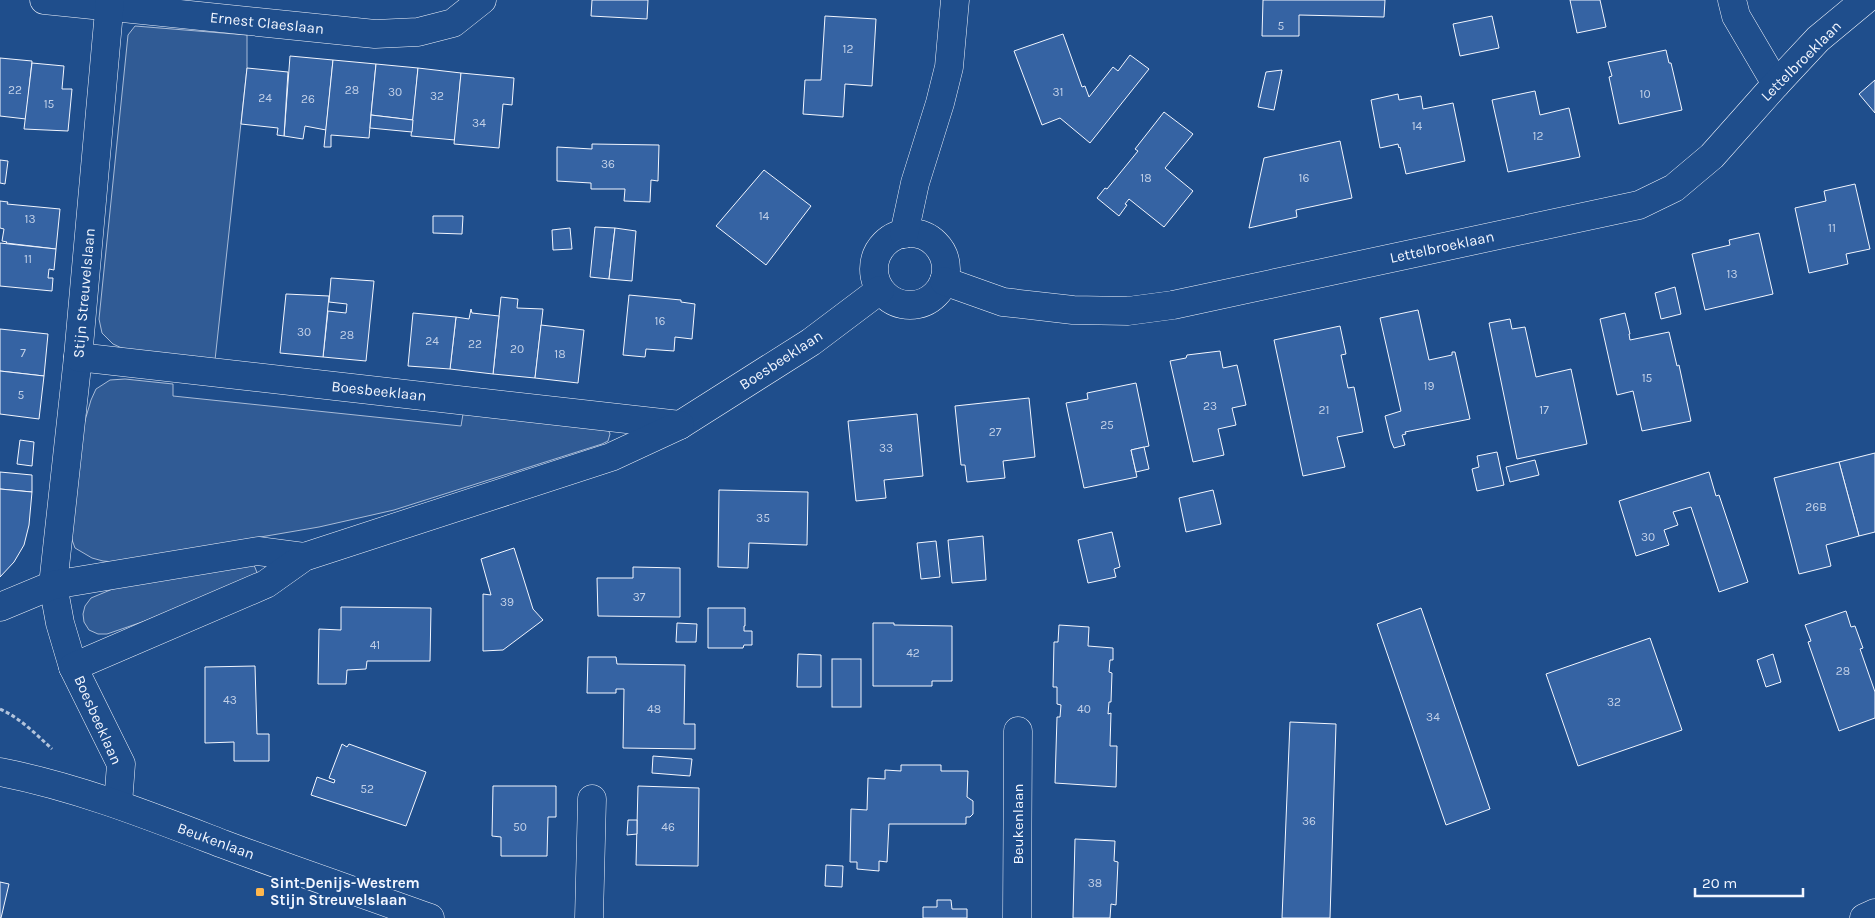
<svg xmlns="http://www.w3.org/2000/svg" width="1875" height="918" font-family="Karla,sans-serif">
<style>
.built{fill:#305b95;stroke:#a8bbd7}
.building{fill:#3563a3;stroke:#f2f6ff}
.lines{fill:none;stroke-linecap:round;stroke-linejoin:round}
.minor-casing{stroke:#f2f6ff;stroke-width:29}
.path{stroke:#b3c4dc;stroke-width:3;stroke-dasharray:4 2.5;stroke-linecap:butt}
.minor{stroke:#1f4e8c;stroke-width:28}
.poi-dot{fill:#ffb74d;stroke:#1f4e8c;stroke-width:2}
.labels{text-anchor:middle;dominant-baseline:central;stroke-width:4;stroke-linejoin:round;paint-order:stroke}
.number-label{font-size:12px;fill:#c3d1e8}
.street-label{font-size:15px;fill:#f2f6ff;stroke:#1f4e8c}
.poi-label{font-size:15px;font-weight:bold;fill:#f2f6ff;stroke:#1f4e8c;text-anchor:start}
</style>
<rect width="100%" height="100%" fill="#1f4e8c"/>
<!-- built -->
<g class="built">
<path d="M135 26 247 35V68L215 360 124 349 113 344 102 333 99 319 128 35Z"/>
<path d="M125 379 173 384V396L461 426 463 414 608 429 610 434 608 441 602 444 394 510 319 527 114 562 103 561 92 558 75 548 71 537 84 424 91 400 96 389 110 380Z"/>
<path d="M254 565 258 575 145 621 107 634H98L89 630 84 622 83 614 85 606 91 598 115 588Z"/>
</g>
<!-- building -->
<g class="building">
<path d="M592 0H648L647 19 591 16Z"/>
<path d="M1263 0H1385L1384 17 1299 15V36H1262Z"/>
<path d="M1570 0H1600L1606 27 1577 33Z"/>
<path d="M825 16 876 19 872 86 845 84 843 117 803 114 805 80H821Z"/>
<path d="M1492 16 1499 48 1460 56 1453 24Z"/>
<path d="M1063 34 1082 87 1085 86 1089 97 1113 67 1118 71 1130 55 1149 69 1090 143 1060 118 1042 125 1014 51Z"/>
<path d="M1666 50 1669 63H1671L1682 110 1619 124 1609 77 1612 76 1608 62Z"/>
<path d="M290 56 333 60 326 130 305 126 303 139 284 136Z"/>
<path d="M0 58 32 61 26 119 0 116Z"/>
<path d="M333 60 376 64 371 115 369 138 331 135V147H324Z"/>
<path d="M32 63 64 66 62 89H72L68 131 24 129Z"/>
<path d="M376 64 418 68 413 120 371 115Z"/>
<path d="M247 68 288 72 284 136 277 135 278 128 241 124Z"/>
<path d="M418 68 461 73 455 140 411 136Z"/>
<path d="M1282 70 1274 110 1258 107 1266 72Z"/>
<path d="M461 73 514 78 512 105 503 104 499 148 454 144Z"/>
<path d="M1875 80V113L1859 94Z"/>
<path d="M1535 91 1540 115 1569 108 1580 157 1508 172 1492 100Z"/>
<path d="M1398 94 1399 100 1421 96 1423 109 1453 103 1465 161 1406 174 1400 147 1399 148 1398 144 1380 148 1371 100Z"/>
<path d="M1164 112 1193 134 1165 168 1193 191 1164 227 1129 199 1125 204 1127 205 1119 216 1097 198 1105 188 1107 189 1138 151 1135 149Z"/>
<path d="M371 115 413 120 412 132 370 128Z"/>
<path d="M1340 141 1352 198 1296 210 1297 217 1249 228 1264 158Z"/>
<path d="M592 144 659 145 658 181 651 180 650 202 624 201 625 189H591V183L557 181V147L592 149Z"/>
<path d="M0 160 8 161 5 184 0 183Z"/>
<path d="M764 170 811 206 766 265 716 226Z"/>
<path d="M1855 184 1870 249 1846 254 1848 264 1809 273 1795 208 1826 201 1824 191Z"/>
<path d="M0 201 8 202 7 204 60 209 56 249 6 243 7 242 2 241 4 229 0 228Z"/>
<path d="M433 216H463L462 234 433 233Z"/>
<path d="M595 227 615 228 609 279 590 277Z"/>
<path d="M570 228 572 249 553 250 552 230Z"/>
<path d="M615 228 636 231 632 281 609 279Z"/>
<path d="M1759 233 1773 294 1705 310 1692 254 1730 245 1729 240Z"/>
<path d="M0 243 56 249 54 270 49 269 48 278H53L52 291 0 286Z"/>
<path d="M331 278 374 281 366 361 323 357 328 311 346 313 347 304 329 302Z"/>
<path d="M1675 287 1681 314 1661 319 1655 293Z"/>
<path d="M286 294 329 296 323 357 280 353Z"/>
<path d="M629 295 681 300V302L695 304 692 339 675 337 674 351 646 349 645 357 623 355Z"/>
<path d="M501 297 518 299 517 308 543 309 535 378 493 374Z"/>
<path d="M471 309 472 313 499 316 493 374 450 369 456 317 469 319Z"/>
<path d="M1418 310 1429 360 1452 355V352H1455L1470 419 1405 432 1406 434 1402 435 1405 445 1394 448 1391 441 1385 416 1401 411 1380 318Z"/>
<path d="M413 313 456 317 450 369 408 366Z"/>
<path d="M1625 313 1630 334H1629L1630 340 1669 332 1677 366 1679 365 1691 421 1642 431 1633 391 1617 395 1600 319Z"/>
<path d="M1510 319 1512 329 1525 327 1536 377 1571 369 1587 444 1517 459 1489 323Z"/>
<path d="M541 325 584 330 578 383 535 378Z"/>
<path d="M1340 326 1346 354 1341 355 1348 388 1354 387 1363 432 1337 437 1345 467 1303 476 1274 340Z"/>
<path d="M0 329 48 334 44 376 0 371Z"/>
<path d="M1220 351 1223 368 1237 365 1246 405 1232 408 1236 425 1218 429 1224 455 1193 462 1170 361 1186 358 1187 355Z"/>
<path d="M0 371 44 376 39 419 0 414Z"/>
<path d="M1136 383 1149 446 1131 450 1137 477 1084 488 1066 403 1088 399 1087 393Z"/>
<path d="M1029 398 1035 457 1003 461 1005 478 967 482 965 465H961L955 406Z"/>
<path d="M917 414 923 476 884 480 886 498 856 501 848 421Z"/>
<path d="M20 440 34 442 32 466 17 464Z"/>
<path d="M1144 447 1149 469 1136 472 1131 450Z"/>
<path d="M1497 452 1504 485 1477 491 1472 469 1479 467 1477 456Z"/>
<path d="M1875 453V532L1859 536 1839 462Z"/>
<path d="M1535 460 1539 475 1510 482 1506 467Z"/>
<path d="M1839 462 1859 536 1826 545 1831 566 1799 574 1774 478Z"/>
<path d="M0 472 32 475V492L0 489Z"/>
<path d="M1709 472 1716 496 1719 495 1748 582 1719 592 1691 507 1673 512 1678 525 1664 530 1669 545 1636 556 1619 501Z"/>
<path d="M0 489 32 492 29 525 24 545 14 562 0 577Z"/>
<path d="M719 490 808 492 807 545 749 543 748 568 718 567Z"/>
<path d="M1213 490 1221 524 1186 532 1179 498Z"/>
<path d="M1112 532 1120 567 1114 569 1116 577 1088 583 1078 540Z"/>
<path d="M983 536 986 580 952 583 948 540Z"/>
<path d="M936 541 940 577 921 579 917 543Z"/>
<path d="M514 548 533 609 543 620 503 650 483 651V594L491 595 481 559Z"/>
<path d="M633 567 680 568V617L598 616 597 578H633Z"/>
<path d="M341 607 431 608 430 661H367L366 669 347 670 346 684H318L319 629 341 630Z"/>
<path d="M708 608H745V626H744V631H752V645H744L743 648H708Z"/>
<path d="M1421 608 1490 809 1446 825 1377 624Z"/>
<path d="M1846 611 1851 627 1855 626 1863 648 1860 649 1875 692V718L1839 731 1808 642 1811 641 1805 625Z"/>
<path d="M677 623 697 624 696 642H676Z"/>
<path d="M873 623H894V625L952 626V681H932V686H873Z"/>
<path d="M1059 625 1089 627 1088 646 1113 648V660H1110L1109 672 1112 673 1111 702H1109L1108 714 1111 713 1110 746H1117L1116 787 1055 783 1057 717H1060L1061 705 1057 704V687H1053L1054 642H1058Z"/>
<path d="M1650 638 1682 730 1578 766 1546 674Z"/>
<path d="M798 654 821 655V687H797Z"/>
<path d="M1773 654 1781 682 1766 687 1757 660Z"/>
<path d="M588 657H616L617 664 685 665 684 724H695V749L623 748 624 689H616V693H587Z"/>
<rect x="832" y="659" width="29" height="48"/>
<path d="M255 666 257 734H269V761H234V742L205 743V667Z"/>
<path d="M1290 722 1336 724 1330 918H1282Z"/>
<path d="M342 744 347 747 349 744 426 772 406 826 311 795 317 777 334 783 335 780 329 778Z"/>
<path d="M653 756 692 759 690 776 652 773Z"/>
<path d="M901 765H941V771H968L967 797 973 801V814L970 817H966V824H889L887 862 879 861V871L857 869V862H850L851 809 867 810 868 778 885 779V770L901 771Z"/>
<path d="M493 786H556V817H548L547 856H501V837L492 836Z"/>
<path d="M638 786 699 788 698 866 636 865Z"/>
<path d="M628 820H637V834L627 835Z"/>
<path d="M1075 839 1115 841 1114 861 1118 862 1116 905 1111 904 1110 918H1073Z"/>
<path d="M826 865 843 866 842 887 825 886Z"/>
<path d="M0 882 9 884 1 918H0Z"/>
<path d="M937 900H951L952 909H967V918H923V907H937Z"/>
</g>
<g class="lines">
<!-- minor casing -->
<g class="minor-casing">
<g id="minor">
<path d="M44 0 375 34 418 32 453 23 482 0"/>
<path d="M110 0 78 357 53 585 60 623 73 667 121 764 118 804"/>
<path d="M1732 0 1736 16 1776 84"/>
<circle cx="910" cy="269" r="36"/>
<path d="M904 234 915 183 940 103 949 67 955 0"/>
<path d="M944 281 1003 302 1073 310 1128 311 1173 305 1639 205 1674 188 1712 156 1776 84 1818 39 1865 0"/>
<path d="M78 357 680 425 811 342 880 290"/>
<path d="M0 607 53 585 258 551 304 557"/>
<path d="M73 667 266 584 304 557 611 457 680 425"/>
<path d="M0 772C77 787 150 816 223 844 292 870 361 893 430 918"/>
<path d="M589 918 592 799"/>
<path d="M1017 918 1018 731"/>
<path d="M1864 918 1875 913"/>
</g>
</g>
<!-- path -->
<path class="path" d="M0 709C20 718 36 734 52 749"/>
<!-- minor -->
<use href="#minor" class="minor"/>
</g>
<!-- markers -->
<rect class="poi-dot" x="255" y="887" width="10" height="10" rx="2.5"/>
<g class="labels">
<!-- number labels -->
<g class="number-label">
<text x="1281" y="26">5</text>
<text x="848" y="49">12</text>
<text x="15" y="90">22</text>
<text x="352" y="90">28</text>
<text x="395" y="92">30</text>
<text x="1058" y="92">31</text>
<text x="1645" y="94">10</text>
<text x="437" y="96">32</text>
<text x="265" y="98">24</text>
<text x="308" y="99">26</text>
<text x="49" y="104">15</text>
<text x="479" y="123">34</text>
<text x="1417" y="126">14</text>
<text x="1538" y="136">12</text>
<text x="608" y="164">36</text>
<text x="1146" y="178">18</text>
<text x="1304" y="178">16</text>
<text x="764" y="216">14</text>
<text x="30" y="219">13</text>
<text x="1832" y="228">11</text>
<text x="28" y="259">11</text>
<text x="1732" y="274">13</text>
<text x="660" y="321">16</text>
<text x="304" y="332">30</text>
<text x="347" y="335">28</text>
<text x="432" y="341">24</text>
<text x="475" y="344">22</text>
<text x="517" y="349">20</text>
<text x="23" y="353">7</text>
<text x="560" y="354">18</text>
<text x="1647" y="378">15</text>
<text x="1429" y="386">19</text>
<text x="21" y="395">5</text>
<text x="1210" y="406">23</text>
<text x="1324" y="410">21</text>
<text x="1544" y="410">17</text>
<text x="1107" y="425">25</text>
<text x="995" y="432">27</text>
<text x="886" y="448">33</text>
<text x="1816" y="507">26B</text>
<text x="763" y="518">35</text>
<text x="1648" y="537">30</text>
<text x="639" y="597">37</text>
<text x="507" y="602">39</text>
<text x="375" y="645">41</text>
<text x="913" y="653">42</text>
<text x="1843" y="671">28</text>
<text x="230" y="700">43</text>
<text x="1614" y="702">32</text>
<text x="654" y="709">48</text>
<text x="1084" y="709">40</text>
<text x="1433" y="717">34</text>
<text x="367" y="789">52</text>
<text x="1309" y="821">36</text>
<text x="520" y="827">50</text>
<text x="668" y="827">46</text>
<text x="1095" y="883">38</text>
</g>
<!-- street labels -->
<g class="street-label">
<text transform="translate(267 23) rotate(6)">Ernest Claeslaan</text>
<text transform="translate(1801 61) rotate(-45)">Lettelbroeklaan</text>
<text transform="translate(1442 247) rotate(-12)">Lettelbroeklaan</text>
<text transform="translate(84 293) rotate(-85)">Stijn Streuvelslaan</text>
<text transform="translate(781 360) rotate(-33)">Boesbeeklaan</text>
<text transform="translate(379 391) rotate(6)">Boesbeeklaan</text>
<text transform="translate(98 720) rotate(66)">Boesbeeklaan</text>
<text transform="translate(1018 824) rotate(-90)">Beukenlaan</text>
<text transform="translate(216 841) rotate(20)">Beukenlaan</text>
</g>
<!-- poi labels -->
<g class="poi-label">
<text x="270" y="883">Sint-Denijs-Westrem<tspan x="270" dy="17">Stijn Streuvelslaan</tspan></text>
</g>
</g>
<!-- scale -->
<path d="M1695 888v8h108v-8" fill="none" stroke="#f2f6ff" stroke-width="2.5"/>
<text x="1702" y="888" font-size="15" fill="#f2f6ff" stroke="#1f4e8c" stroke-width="4" paint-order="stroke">20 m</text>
</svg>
